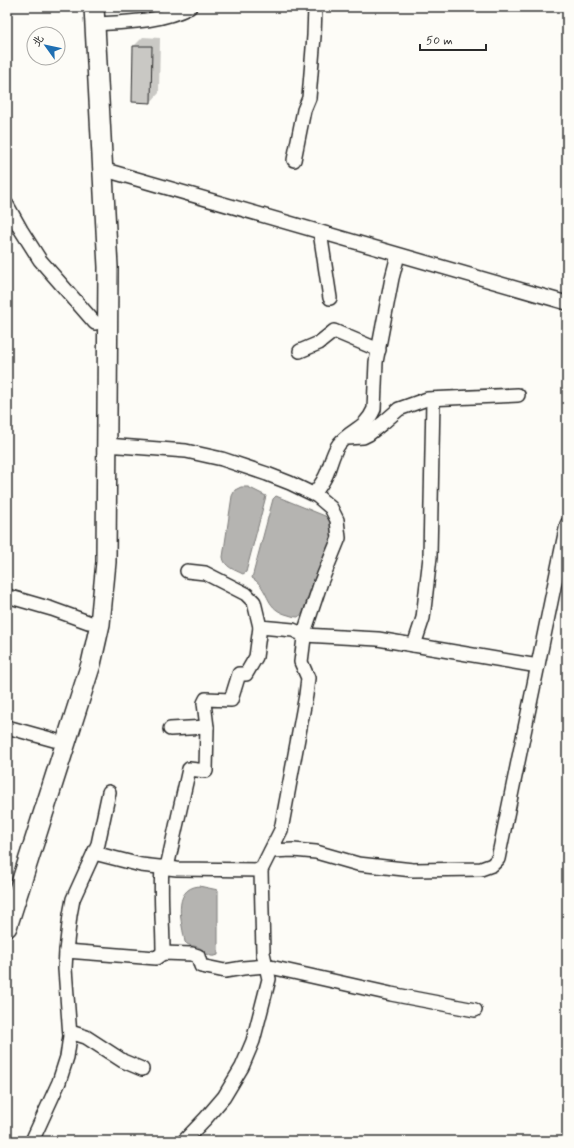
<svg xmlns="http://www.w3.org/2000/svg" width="574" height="1148" font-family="Mynerve,'LXGW WenKai TC',sans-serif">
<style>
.water{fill:#b5b4b1;stroke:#7e7d7b}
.shadow{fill:#0003}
.building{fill:#c9c8c4;stroke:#2b2b2b}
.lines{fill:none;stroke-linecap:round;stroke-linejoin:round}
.minor-casing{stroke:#2b2b2b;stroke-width:16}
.highway-casing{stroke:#2b2b2b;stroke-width:22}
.minor{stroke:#fdfcf7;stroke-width:13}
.highway{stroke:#fdfcf7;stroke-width:19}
</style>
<rect width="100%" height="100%" fill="#fdfcf7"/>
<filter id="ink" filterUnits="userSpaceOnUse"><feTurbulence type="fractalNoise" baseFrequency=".025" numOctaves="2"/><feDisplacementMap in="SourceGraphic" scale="8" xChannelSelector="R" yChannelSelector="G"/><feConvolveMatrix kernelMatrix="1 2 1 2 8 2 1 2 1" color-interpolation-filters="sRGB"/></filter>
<g filter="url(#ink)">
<!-- water -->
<g class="water">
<path d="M241 487H248L266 496 246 572 243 574C235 570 224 567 223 557L232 496 235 490Z"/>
<path d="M276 496 325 516 330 521 333 535 308 597 303 613 298 617C293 617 289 615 285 614 264 607 270 589 252 578L273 499Z"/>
<path d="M199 886 218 890V955C209 959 206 952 200 948 195 945 189 947 185 942 182 924 171 889 199 886Z"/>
</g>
<!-- shadow -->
<path class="shadow" d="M143 37 160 38 159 93 151 102 133 101 134 46Z"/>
<!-- building -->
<path class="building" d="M133 46H152L151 103 132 102Z"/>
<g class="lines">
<!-- minor casing -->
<g class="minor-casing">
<g id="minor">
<path d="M95 24C128 22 160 22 190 7"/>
<path d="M294 160 304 110 309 98 314 36 315 7"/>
<path d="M102 169 567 303"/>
<path d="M7 205 21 230 40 260 95 323"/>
<path d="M320 232 330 298"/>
<path d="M300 351 319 343 334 331 379 350"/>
<path d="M348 438 363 437 369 434 384 422 399 409 427 399 518 395"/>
<path d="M106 445 186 451 222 459 267 474 290 483 317 496 331 508 337 520 339 538 321 582 305 630 301 662 308 678 306 695 281 830 261 870 263 953 269 979 253 1041 242 1067 224 1097 206 1118 184 1141"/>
<path d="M314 494C319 487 324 481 327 473 331 463 333 452 339 444 351 429 365 430 374 409L376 362 392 278 398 255"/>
<path d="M187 571 205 573 246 594 254 602 260 627 293 630 304 635 378 639 538 666"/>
<path d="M7 596 52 609 88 622"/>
<path d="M414 645 423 618 430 557 433 399"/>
<path d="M7 727 54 740"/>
<path d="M170 729 207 727"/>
<path d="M271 851 293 850 316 852 358 864 413 870 481 869 492 865 498 859 567 524"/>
<path d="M94 853 141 865 177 869 261 870"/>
<path d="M162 867C160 896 163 924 163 953"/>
<path d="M167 867 189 769 206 771 207 727 204 703 206 699 231 700 239 674H246L256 657 260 627"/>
<path d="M66 951 156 958 163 953 192 954 198 956 201 966 225 971 243 968 266 966 391 994 475 1010"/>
<path d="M70 1032 86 1037 123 1061 142 1069"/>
<path d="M32 1141 59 1082 67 1057 70 1036 65 969 66 951 70 915 73 899 98 844 109 792"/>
</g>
</g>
<!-- highway casing -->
<g class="highway-casing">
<path id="highway" d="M7 927 91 664 100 624 106 562 108 267 94 7"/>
</g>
<!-- minor -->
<use href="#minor" class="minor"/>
<!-- highway -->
<use href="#highway" class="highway"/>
</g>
</g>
<!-- margin -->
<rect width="574" height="1148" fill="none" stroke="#fdfcf7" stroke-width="24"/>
<rect x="12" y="12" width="550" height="1124" fill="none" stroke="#2b2b2b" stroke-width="1.5" filter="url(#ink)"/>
<!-- north arrow -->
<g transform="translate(46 46) rotate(303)"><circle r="19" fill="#fdfcf7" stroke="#a9a8a5"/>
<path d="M0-3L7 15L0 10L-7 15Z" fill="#1f6fb2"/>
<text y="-6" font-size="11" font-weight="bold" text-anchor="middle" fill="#2b2b2b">北</text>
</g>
<!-- scale -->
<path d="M420 44v6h66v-6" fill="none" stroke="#2b2b2b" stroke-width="2"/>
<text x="426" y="44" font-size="12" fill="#2b2b2b" stroke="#fdfcf7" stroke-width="3" paint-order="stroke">50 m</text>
</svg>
